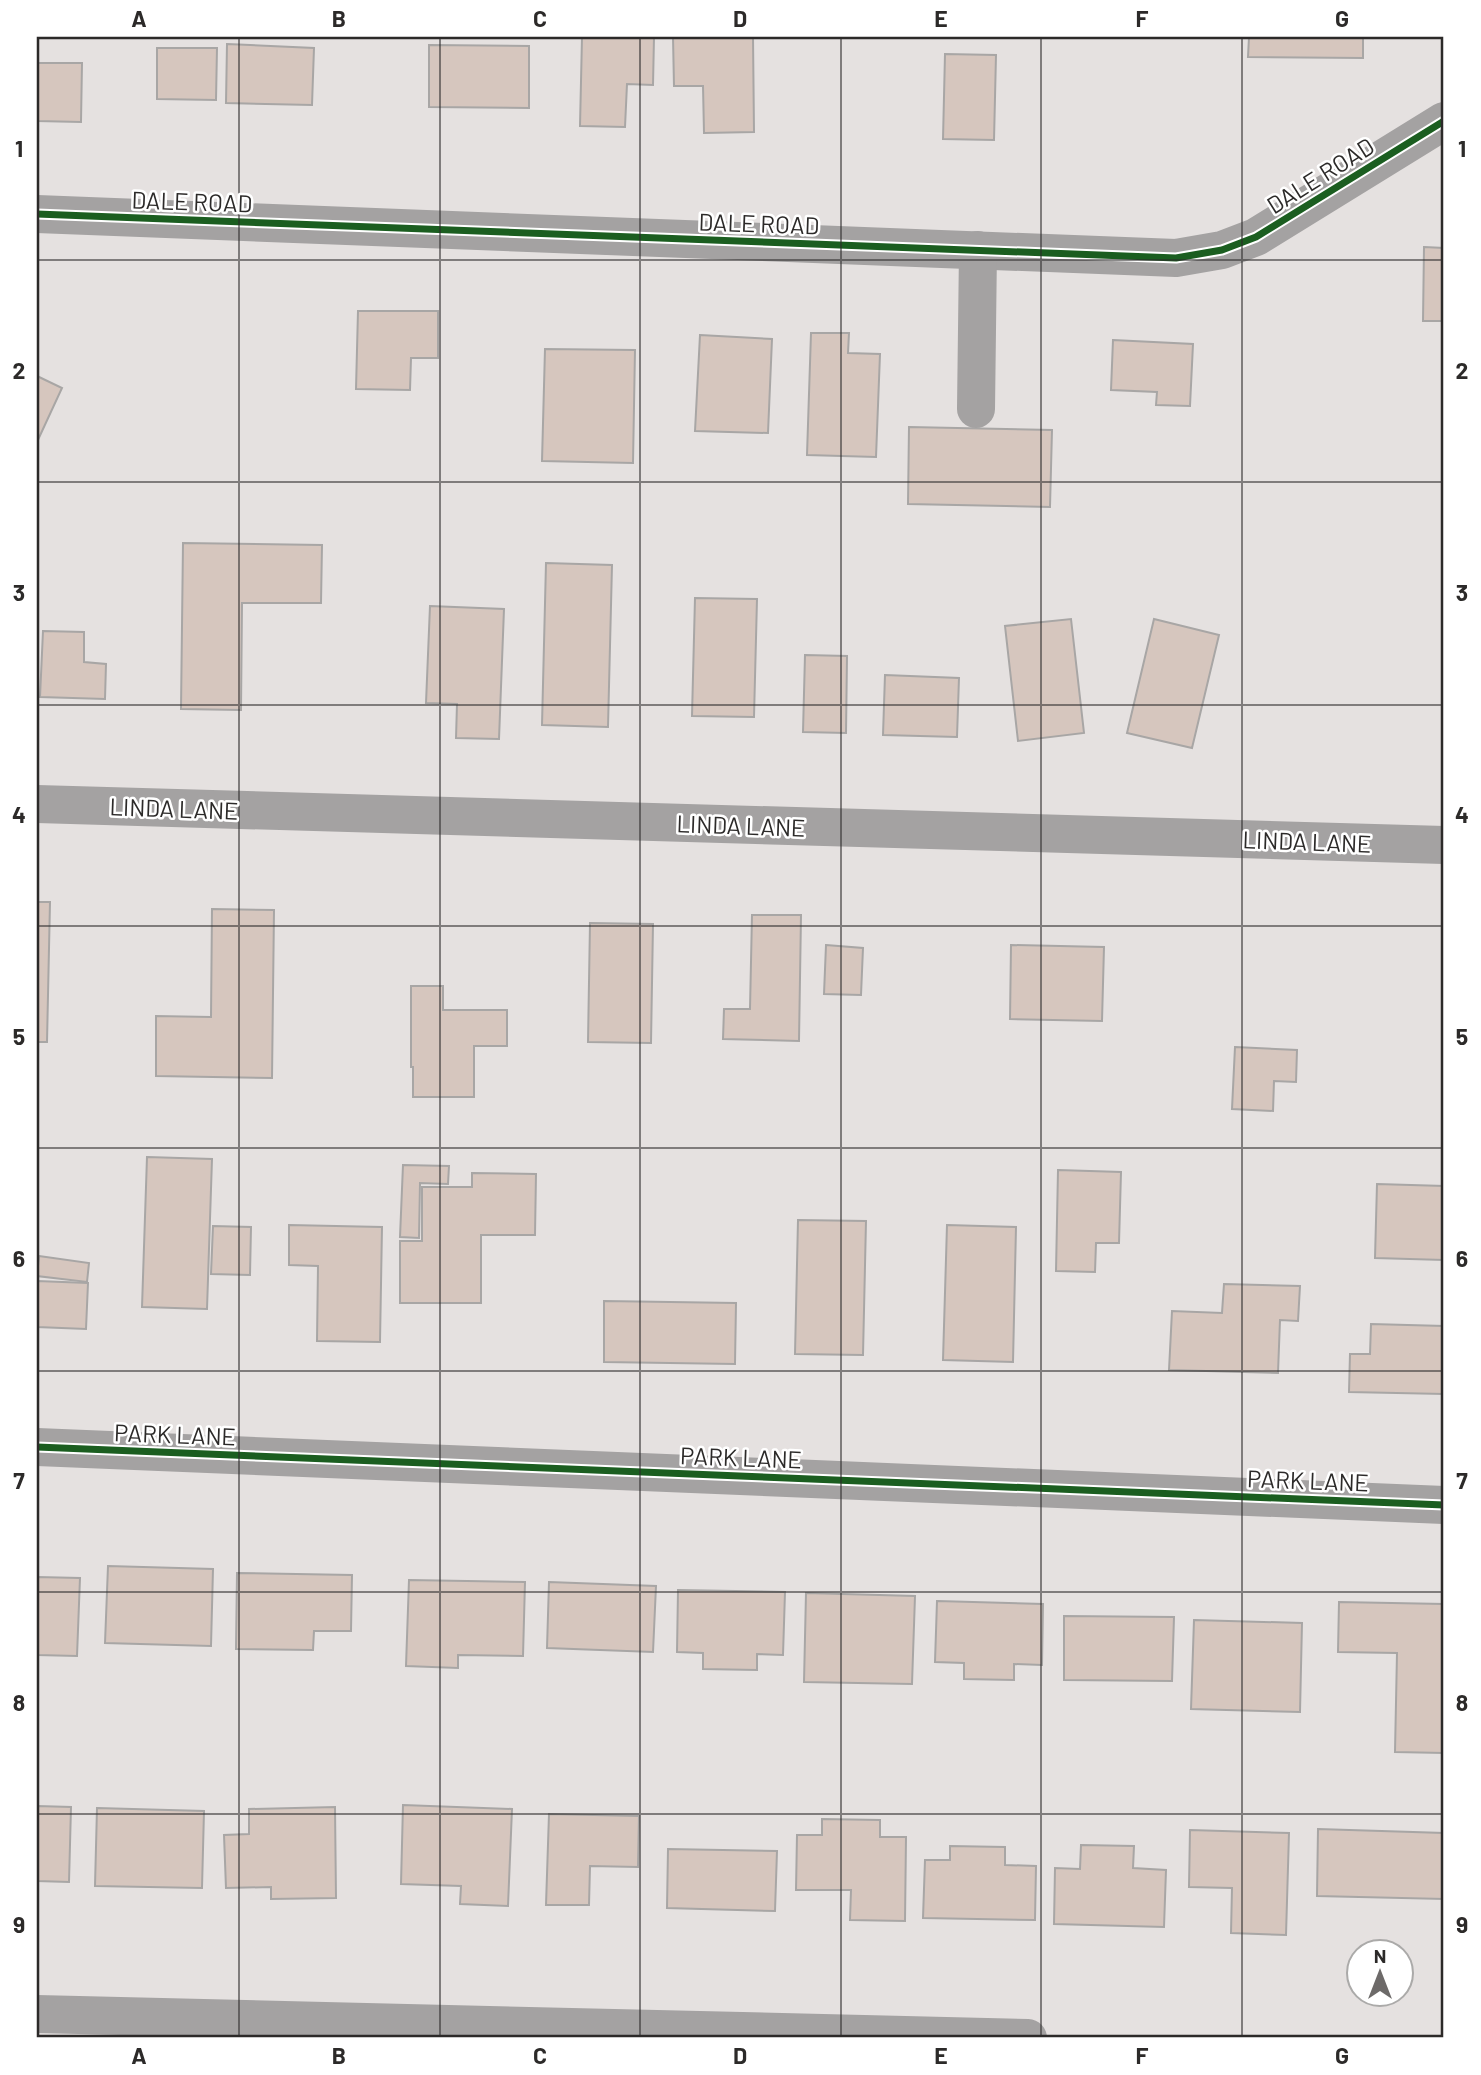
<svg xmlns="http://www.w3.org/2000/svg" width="1481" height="2075" font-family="Barlow,sans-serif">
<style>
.building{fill:#d6c6be;stroke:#a8a6a5;stroke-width:2}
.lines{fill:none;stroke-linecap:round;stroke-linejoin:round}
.minor{stroke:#a4a2a2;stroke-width:38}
.cycleway-casing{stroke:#fff;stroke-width:11}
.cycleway{stroke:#1b5e20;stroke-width:7}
.grid{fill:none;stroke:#2c2a29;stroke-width:2;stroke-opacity:0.55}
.labels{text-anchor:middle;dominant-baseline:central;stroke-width:5;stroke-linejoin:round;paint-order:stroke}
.street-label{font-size:24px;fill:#2c2a29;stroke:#fff}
.neatline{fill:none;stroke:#2c2a29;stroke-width:2.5}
.grid-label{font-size:23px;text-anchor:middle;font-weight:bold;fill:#2c2a29}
</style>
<rect width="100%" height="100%" fill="#e5e1e0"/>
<!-- building -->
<g class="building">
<path d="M582 37H654L653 85 627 84 625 127 580 126Z"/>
<path d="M673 37H753L754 132 704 133 703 86H674Z"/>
<path d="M1249 37H1363V58L1248 57Z"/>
<path d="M227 44 314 48 312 105 226 103Z"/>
<path d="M429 45 529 46V108L429 107Z"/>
<path d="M157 48H217L216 100 157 99Z"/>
<path d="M945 54 996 55 994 140 943 139Z"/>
<path d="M37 63H82L81 122 37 121Z"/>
<path d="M1424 247 1444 248V321H1423Z"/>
<path d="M358 311H438V358H411L410 390 356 389Z"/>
<path d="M811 333H849L848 353 880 354 876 457 807 455Z"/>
<path d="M700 335 772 339 768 433 695 431Z"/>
<path d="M1113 340 1193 344 1190 406 1156 405 1157 392 1111 390Z"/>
<path d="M545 349 635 350 633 463 542 461Z"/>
<path d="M37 376 62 388 37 442Z"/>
<path d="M909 427 1052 430 1050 507 908 504Z"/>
<path d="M183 543 322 545 321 603H242L241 710 181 709Z"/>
<path d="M546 563 612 565 608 727 542 725Z"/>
<path d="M695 598 757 599 754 717 692 716Z"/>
<path d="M430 606 504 609 499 739 456 738 457 704 426 703Z"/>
<path d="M1071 619 1084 733 1018 741 1005 626Z"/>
<path d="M1154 619 1219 635 1192 748 1127 733Z"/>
<path d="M43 631 84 632V662L106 664 105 699 40 697Z"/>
<path d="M805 655 847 656 846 733 803 732Z"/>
<path d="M885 675 959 678 957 737 883 735Z"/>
<path d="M37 902H50L47 1042H37Z"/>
<path d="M212 909 274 910 272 1078 156 1076V1016L211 1017Z"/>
<path d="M752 915H801L799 1041 723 1039 724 1009H750Z"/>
<path d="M590 923 653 924 651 1043 588 1042Z"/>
<path d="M826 945 863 948 861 995 824 994Z"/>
<path d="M1011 945 1104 947 1102 1021 1010 1019Z"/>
<path d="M411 986H443V1010H507V1046H474V1097H413V1067H411Z"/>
<path d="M1235 1047 1297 1050 1296 1082 1274 1081 1273 1111 1232 1109Z"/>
<path d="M147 1157 212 1159 207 1309 142 1307Z"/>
<path d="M403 1165 449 1166 448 1184 420 1183 419 1238 400 1237Z"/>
<path d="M1058 1170 1121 1172 1119 1243H1096L1095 1272 1056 1271Z"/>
<path d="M472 1173 536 1174 535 1235H481V1303H400V1241H422V1187H472Z"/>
<path d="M1377 1184 1444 1186V1260L1375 1258Z"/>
<path d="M798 1220 866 1221 863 1355 795 1354Z"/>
<path d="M289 1225 382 1227 380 1342 317 1341 318 1266 289 1265Z"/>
<path d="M947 1225 1016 1227 1013 1362 943 1360Z"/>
<path d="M213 1226 251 1227 250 1275 211 1274Z"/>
<path d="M39 1256 89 1263 87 1282 37 1276Z"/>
<path d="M37 1281 88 1283 86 1329 37 1327Z"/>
<path d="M1224 1284 1300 1286 1298 1321 1280 1320 1278 1373 1169 1370 1172 1311 1222 1313Z"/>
<path d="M604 1301 736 1303 735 1364 604 1362Z"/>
<path d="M1371 1324 1444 1326V1394L1349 1392 1350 1354H1370Z"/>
<path d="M108 1566 213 1569 211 1646 105 1643Z"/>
<path d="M237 1573 352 1575 351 1631H314L313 1650 236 1649Z"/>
<path d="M37 1577 80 1578 77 1656 37 1655Z"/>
<path d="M409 1580 525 1582 523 1656 458 1655V1668L406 1666Z"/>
<path d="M549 1582 656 1586 653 1652 547 1648Z"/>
<path d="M678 1590 785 1592 783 1655 757 1654V1670L703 1669V1653L677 1652Z"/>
<path d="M806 1593 915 1596 912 1684 804 1682Z"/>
<path d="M937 1601 1043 1604 1042 1665 1014 1664V1680L964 1679V1663L935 1662Z"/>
<path d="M1339 1602 1444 1604V1753L1395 1752 1397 1653 1338 1652Z"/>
<path d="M1064 1616 1174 1617 1172 1681 1064 1680Z"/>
<path d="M1194 1620 1302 1623 1300 1712 1191 1709Z"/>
<path d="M403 1805 512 1809 508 1906 460 1904 461 1886 401 1884Z"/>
<path d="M37 1806 71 1807 69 1882 37 1881Z"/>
<path d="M335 1807 336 1898 271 1899V1887L226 1888 224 1835 249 1834V1809Z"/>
<path d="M97 1808 204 1811 202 1888 95 1886Z"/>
<path d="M549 1814 639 1816 638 1867 590 1866 589 1905H546Z"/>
<path d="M822 1819 880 1820V1837H906L905 1921 850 1920 851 1890H796L797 1835H822Z"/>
<path d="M1318 1829 1444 1833V1899L1317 1896Z"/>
<path d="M1190 1830 1289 1833 1286 1935 1231 1933 1232 1888 1189 1887Z"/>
<path d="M1081 1845 1134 1846 1133 1868 1166 1870 1164 1927 1054 1924 1055 1868 1080 1869Z"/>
<path d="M950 1846 1005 1847V1865L1036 1866 1035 1920 923 1918 925 1860H950Z"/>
<path d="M668 1849 777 1851 775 1911 667 1908Z"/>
</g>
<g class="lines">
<!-- minor -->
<g class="minor">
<path d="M37 214 1176 258 1222 250 1256 237 1444 121"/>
<path d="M976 409 978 250"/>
<path d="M37 804 1444 845"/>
<path d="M37 1447 1444 1505"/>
<path d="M37 2014 1028 2038"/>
</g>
<!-- cycleway casing -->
<g class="cycleway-casing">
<g id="cycleway">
<path d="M37 214 1176 258 1222 250 1256 237 1444 121"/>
<path d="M37 1447 1444 1505"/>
</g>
</g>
<!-- cycleway -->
<use href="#cycleway" class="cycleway"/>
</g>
<!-- grid -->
<path class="grid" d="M239 37V2038M440 37V2038M640 37V2038M841 37V2038M1041 37V2038M1242 37V2038M37 260H1444M37 482H1444M37 705H1444M37 926H1444M37 1148H1444M37 1371H1444M37 1592H1444M37 1814H1444"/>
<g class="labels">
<!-- street labels -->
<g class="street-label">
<text transform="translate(1320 175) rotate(-32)">DALE ROAD</text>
<text transform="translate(192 201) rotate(2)">DALE ROAD</text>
<text transform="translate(759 223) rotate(2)">DALE ROAD</text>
<text transform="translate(174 808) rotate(2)">LINDA LANE</text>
<text transform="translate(741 825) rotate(2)">LINDA LANE</text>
<text transform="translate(1307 841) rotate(2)">LINDA LANE</text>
<text transform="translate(175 1434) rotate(2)">PARK LANE</text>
<text transform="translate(741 1457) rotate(2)">PARK LANE</text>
<text transform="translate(1308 1480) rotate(2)">PARK LANE</text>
</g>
</g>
<!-- border -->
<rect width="1481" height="2075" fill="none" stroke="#ffffff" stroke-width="77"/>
<!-- north arrow -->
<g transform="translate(1380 1973)"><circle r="33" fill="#ffffff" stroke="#abaaa9" stroke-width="2"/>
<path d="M0-5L12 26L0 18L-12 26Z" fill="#6d6a69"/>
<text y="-10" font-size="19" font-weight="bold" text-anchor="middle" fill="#2c2a29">N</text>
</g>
<rect x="38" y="38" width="1404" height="1998" class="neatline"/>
<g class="grid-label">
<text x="139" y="27">A</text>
<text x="339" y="27">B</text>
<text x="540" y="27">C</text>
<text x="740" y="27">D</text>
<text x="941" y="27">E</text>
<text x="1142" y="27">F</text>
<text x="1342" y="27">G</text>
<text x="19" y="157">1</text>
<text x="1462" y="157">1</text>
<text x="19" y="379">2</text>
<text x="1462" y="379">2</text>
<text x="19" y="601">3</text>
<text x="1462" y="601">3</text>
<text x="19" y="823">4</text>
<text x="1462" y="823">4</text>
<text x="19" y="1045">5</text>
<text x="1462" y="1045">5</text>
<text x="19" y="1267">6</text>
<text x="1462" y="1267">6</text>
<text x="19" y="1489">7</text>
<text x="1462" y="1489">7</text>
<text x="19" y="1711">8</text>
<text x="1462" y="1711">8</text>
<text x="19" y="1933">9</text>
<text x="1462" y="1933">9</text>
<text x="139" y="2064">A</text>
<text x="339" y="2064">B</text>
<text x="540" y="2064">C</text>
<text x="740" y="2064">D</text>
<text x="941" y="2064">E</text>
<text x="1142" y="2064">F</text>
<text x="1342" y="2064">G</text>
</g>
</svg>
